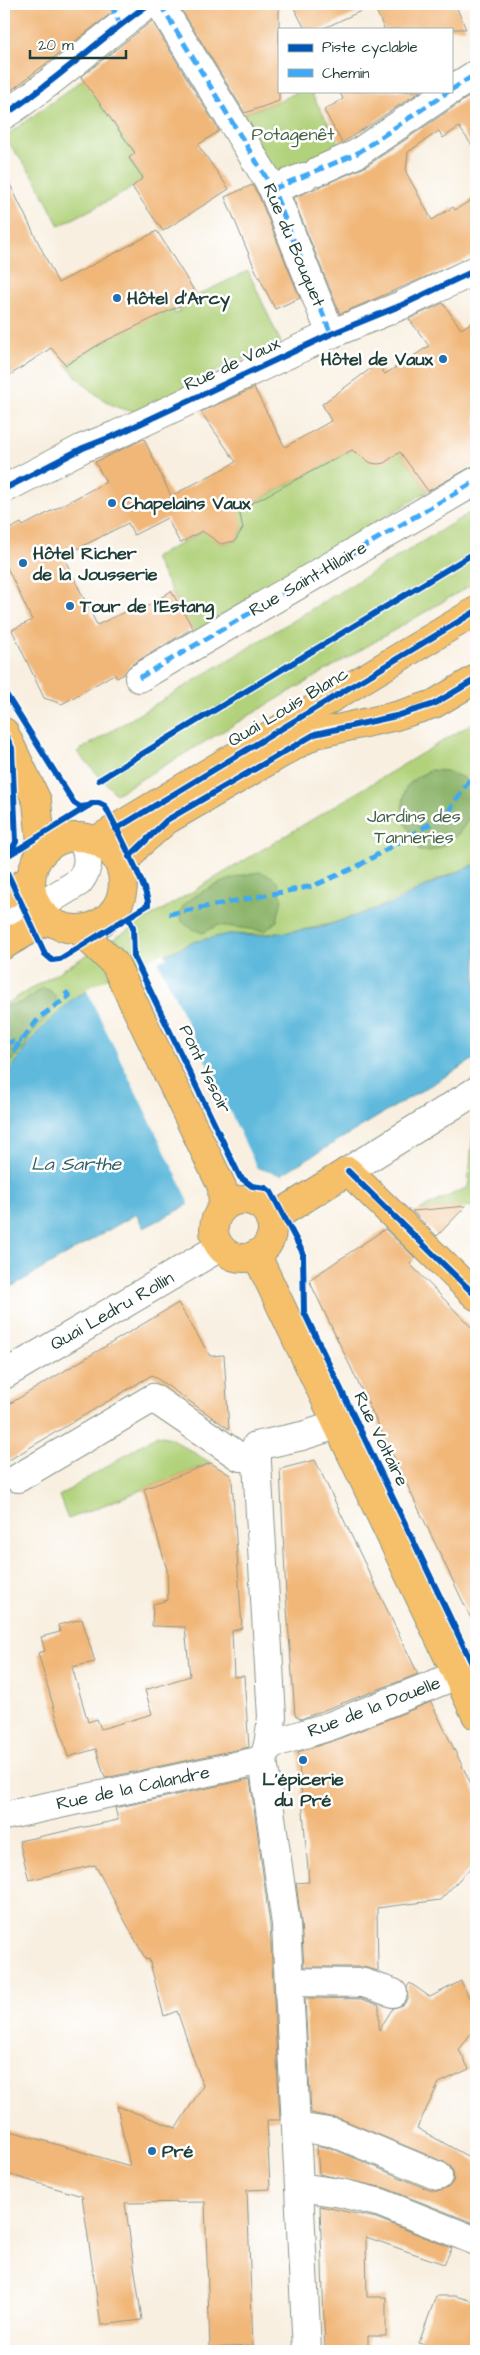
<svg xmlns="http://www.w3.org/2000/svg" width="480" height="2355" font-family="'Architects Daughter',sans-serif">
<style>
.green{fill:#b1d27a;stroke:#688857}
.forest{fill:#8cb46a;stroke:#56784f}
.water{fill:#5eb9dc;stroke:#3e7b88}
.pier{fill:#f8efe0}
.building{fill:#f1b779}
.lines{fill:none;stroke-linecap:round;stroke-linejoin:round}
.minor-casing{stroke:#8c968a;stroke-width:30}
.major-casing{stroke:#8c968a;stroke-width:30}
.minor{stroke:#fff;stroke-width:28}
.major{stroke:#f6c06b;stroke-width:28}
.quiet{stroke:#3fa9f5;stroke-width:5;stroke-dasharray:10 5;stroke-linecap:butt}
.cycleway-casing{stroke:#fff;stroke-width:9}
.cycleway{stroke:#0057b8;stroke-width:6}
.poi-dot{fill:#1f6fb2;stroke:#fff;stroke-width:2}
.labels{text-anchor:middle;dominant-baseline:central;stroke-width:5;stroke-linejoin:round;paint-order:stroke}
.park-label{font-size:18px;fill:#446246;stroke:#fff}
.street-label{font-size:18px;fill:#1f3d34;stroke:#fff}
.poi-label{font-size:18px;font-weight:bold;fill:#1f3d34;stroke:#fff;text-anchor:start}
.water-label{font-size:19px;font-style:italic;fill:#326266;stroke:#fff}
</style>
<rect width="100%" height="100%" fill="#fff"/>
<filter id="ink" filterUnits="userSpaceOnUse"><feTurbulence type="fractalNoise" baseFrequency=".02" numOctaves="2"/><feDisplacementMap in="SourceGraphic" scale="10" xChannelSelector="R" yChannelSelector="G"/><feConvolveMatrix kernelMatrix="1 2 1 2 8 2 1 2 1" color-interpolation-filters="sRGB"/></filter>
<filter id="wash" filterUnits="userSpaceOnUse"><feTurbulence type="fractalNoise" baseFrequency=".0096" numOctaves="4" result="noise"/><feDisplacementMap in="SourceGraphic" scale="20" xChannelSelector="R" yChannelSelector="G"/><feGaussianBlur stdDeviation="1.12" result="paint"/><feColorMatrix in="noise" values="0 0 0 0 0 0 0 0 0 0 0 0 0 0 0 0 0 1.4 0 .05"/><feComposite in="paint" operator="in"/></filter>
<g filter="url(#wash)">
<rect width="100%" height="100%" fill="#f8efe0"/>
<!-- green -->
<g class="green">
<path d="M84 79 135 153 129 158 143 178 127 191 59 226 36 180 4 137Z"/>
<path d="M299 91H310L344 151 279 178 237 116 280 101Z"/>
<path d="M248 271 281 343 196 380C185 396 179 396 161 403 156 405 149 408 143 410 114 417 83 384 66 365L103 342 172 308 175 314 180 311 177 305Z"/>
<path d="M396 446 428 491 195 633 154 558 209 528 214 539 221 544 235 541 243 528 236 512 357 447C365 458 369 465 384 463Z"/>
<path d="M476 509V582L116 794 77 752Z"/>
<path d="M476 721V864C464 870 450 874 437 880 366 916 310 938 229 934L48 1023 4 1078V1005Z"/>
<path d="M474 1124 476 1133V1206L419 1210 468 1187Z"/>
<path d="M157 1435 170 1438 211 1463 68 1519 59 1496Z"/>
</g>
<!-- forest -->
<g class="forest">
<path d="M431 770 446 771 464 778C467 783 472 790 472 796 475 823 447 855 419 851 417 838 412 837 407 826 400 813 403 800 406 787L417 777Z"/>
<path d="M260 872 273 877 278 883 282 899 277 921 265 931 218 925 203 933C136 911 234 874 260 872Z"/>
<path d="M43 988C74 996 41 1023 31 1035 28 1039 27 1045 24 1049 20 1053 15 1056 12 1060 9 1064 7 1069 4 1074V1007L23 1002Z"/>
</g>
<!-- water -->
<path class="water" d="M476 864V1058L280 1175 257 1168 144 1228 136 1214 4 1291V1078L38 1032 75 997 193 942 229 934 257 936 319 928 394 903 439 880Z"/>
<!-- pier -->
<path class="pier" d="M164 952 167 958 158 962 257 1168 283 1176 280 1178 257 1171 189 1207 188 1199 86 989Z"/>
<g id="blocks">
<!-- building -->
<g class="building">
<path d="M4 4H123L4 96Z"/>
<path d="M178 4H279V101L245 113Z"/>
<path d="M292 4H455L466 29H384L374 5 322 29H305Z"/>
<path d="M152 21 219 131 198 145 229 189 163 231 132 187 143 178 129 158 135 153 81 77Z"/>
<path d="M339 91H421L342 143 324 110 343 99Z"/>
<path d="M476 92V151L459 127 443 138 439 131 408 152 406 172 432 220 453 207 455 210 476 197V255L340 314 293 198 365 167Z"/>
<path d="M4 172 58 283 157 231 198 297 103 342 66 365 51 348 4 379Z"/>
<path d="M252 185 259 196 300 298 275 309 255 269 225 197Z"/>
<path d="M443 303 461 329 476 320V464L428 491 400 452 384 463 378 464 371 463 352 450 239 510 243 528 235 541 221 544 202 531 180 543 167 518 134 535 128 523 63 556 97 625 137 606 140 611 171 591 193 628 131 665 124 674 117 678 114 674 62 704 44 698 12 630 32 620 4 561V532L21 523 23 526 106 482 95 462 144 439 171 496 236 462 201 412 254 388 285 447 331 421 322 404 377 364 385 374 429 346 409 319Z"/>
<path d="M466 1206 437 1236 412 1211H413Z"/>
<path d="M385 1229 415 1258 410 1264 476 1332V1629L309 1280Z"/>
<path d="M178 1303 210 1356 224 1355 229 1429 152 1375 4 1463V1407Z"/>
<path d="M315 1460 418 1674 301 1719 295 1715 286 1595 280 1469Z"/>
<path d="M211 1463 230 1475 232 1480 242 1628 232 1631 234 1677 244 1676 249 1747 105 1778 96 1749 68 1757 38 1653 45 1651 41 1637 60 1632 58 1625 82 1619 95 1662 72 1667 88 1722 97 1719 101 1729 152 1714 145 1690 190 1676 185 1627 152 1626 153 1604 168 1600 167 1570 144 1489Z"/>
<path d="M431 1702 476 1794V1862L440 1900 377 1908 378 1971 364 1967H304L301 1922 296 1883 309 1882 298 1752 336 1740Z"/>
<path d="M250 1779 270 1925 280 2120H267L270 2189 247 2190 253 2346 210 2348 205 2202 125 2203 142 2320 101 2325 82 2196 4 2173V2129L130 2166 117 2106 176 2128 203 2086 177 2011 164 2016 149 1959 146 1960 95 1865 29 1880 19 1841 118 1820 115 1808Z"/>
<path d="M461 1981 476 2011V2026L459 2050 469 2069 439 2083 417 2128 476 2161V2224L385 2188 319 2174 317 2146 331 2148 432 2191H440L448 2188 453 2182 454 2174 451 2167 444 2162 341 2119 311 2113 305 1998 361 1999 379 2005V2030L393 2008 403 2005 408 1999 407 1987 410 1983 430 1997Z"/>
<path d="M320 2206 376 2218 452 2248 444 2264 366 2237 367 2297H386V2336H368V2351H325Z"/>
<path d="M436 2296H455L476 2302V2351H446L419 2343Z"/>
</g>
</g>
</g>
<g filter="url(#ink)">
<use href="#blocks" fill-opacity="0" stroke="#8c968a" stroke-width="1"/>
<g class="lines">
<!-- minor casing -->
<g class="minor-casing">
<g id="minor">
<path d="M160 4 273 189 331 334"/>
<path d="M451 90 476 74"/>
<path d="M4 115C55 82 99 39 149 4"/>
<path d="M318 171 356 154 449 91"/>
<path d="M273 189 304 177"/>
<path d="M4 489 83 448 116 435 331 334 402 305 476 270"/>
<path d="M139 678 476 481"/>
<path d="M4 928 79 882C90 868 91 851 78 837"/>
<path d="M348 1171 476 1091"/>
<path d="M4 1375 220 1247"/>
<path d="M18 1478 153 1398 240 1457H257"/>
<path d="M268 1745 330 1726 457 1675 476 1662"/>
<path d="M4 1816 263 1760"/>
<path d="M289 1982 364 1983 393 1993"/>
<path d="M296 2127 335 2133 438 2176"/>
<path d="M299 2187 341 2193 381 2203 476 2241"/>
<path d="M307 2351 286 1924 263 1760 268 1745 272 1717 256 1446 302 1436 337 1425"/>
</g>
</g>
<!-- major casing -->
<g class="major-casing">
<g id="major">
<path d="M4 732 37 801 42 853"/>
<circle cx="77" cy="883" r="46"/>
<path d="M95 841 476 611"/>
<path d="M121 867 137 846 167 820 315 734 396 716 434 704 476 679"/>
<path d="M4 895 31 879"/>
<path d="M78 929 115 964 222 1187 223 1208"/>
<path d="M4 945 48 919"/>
<circle cx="243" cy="1229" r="29"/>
<path d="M270 1220 348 1171 476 1296"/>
<path d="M256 1254 476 1715"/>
</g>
</g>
<!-- minor -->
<use href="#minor" class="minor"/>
<!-- major -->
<use href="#major" class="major"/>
<!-- quiet -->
<g class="quiet">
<path d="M111 4 120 24"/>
<path d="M160 4 273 189 331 334"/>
<path d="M451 90 476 74"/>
<path d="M273 189 356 154 449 91"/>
<path d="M139 678 476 481"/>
<path d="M169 914 313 886 358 866 447 814 476 770"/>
<path d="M4 1043 22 1040"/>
<path d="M4 1063 40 1017 69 996 65 991"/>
</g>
<!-- cycleway casing -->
<g class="cycleway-casing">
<g id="cycleway">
<path d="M4 115C55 82 99 39 149 4"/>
<path d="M4 489 83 448 116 435 331 334 402 305 476 270"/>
<path d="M4 691 74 803 80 807 88 806"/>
<path d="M4 732 12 748 16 842 10 852"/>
<path d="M99 780 476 552"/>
<path d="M116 829 476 611"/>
<path d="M129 857 167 820 315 734 396 716 434 704 476 679"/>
<path d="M4 858 93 803H99L105 806C113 821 150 892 148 905L60 959 52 960 45 954 4 866"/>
<path d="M129 919 133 927 134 957 240 1177 252 1186 266 1188 271 1192 303 1253 304 1312 476 1672"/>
<path d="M348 1171 476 1296"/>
</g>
</g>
<!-- cycleway -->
<use href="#cycleway" class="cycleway"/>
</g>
</g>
<!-- markers -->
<g class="poi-dot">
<circle cx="117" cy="298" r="5"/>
<circle cx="443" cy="359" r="5"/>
<circle cx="112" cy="503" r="5"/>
<circle cx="23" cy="563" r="5"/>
<circle cx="70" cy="606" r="5"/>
<circle cx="303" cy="1760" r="5"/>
<circle cx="152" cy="2151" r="5"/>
</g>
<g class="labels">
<!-- park labels -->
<g class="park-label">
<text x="293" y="134">Potagenêt</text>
<text x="414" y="816">Jardins des<tspan x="414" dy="21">Tanneries</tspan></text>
</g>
<!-- street labels -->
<g class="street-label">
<text transform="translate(294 245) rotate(67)">Rue du Bouquet</text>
<text transform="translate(232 364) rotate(-25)">Rue de Vaux</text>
<text transform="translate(308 579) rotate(-30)">Rue Saint-Hilaire</text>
<text transform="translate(288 707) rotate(-31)">Quai Louis Blanc</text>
<text transform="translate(205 1069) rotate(64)">Pont Yssoir</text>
<text transform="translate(112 1311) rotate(-30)">Quai Ledru Rollin</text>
<text transform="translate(381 1439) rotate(64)">Rue Voltaire</text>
<text transform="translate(374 1707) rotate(-21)">Rue de la Douelle</text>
<text transform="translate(133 1788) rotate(-12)">Rue de la Calandre</text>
</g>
<!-- poi labels -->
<g class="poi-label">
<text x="127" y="298">Hôtel d'Arcy</text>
<text x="433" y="359" text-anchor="end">Hôtel de Vaux</text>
<text x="122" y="503">Chapelains Vaux</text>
<text x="33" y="553">Hôtel Richer<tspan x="33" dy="21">de la Jousserie</tspan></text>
<text x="80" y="606">Tour de l'Estang</text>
<text x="303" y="1779" text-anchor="middle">L'épicerie<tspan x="303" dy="21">du Pré</tspan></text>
<text x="162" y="2151">Pré</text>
</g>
<!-- water labels -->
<g class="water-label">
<text x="76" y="1164">La Sarthe</text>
</g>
</g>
<!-- margin -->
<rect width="480" height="2355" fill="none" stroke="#fff" stroke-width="20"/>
<!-- legend -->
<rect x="278" y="28" width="175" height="65" fill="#ffffff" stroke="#a5b1ae"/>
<rect x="288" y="44" width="25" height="8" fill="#0057b8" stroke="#a5b1ae"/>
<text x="322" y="52" font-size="15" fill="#1f3d34">Piste cyclable</text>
<rect x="288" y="69" width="25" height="8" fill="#3fa9f5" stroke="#a5b1ae"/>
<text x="322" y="78" font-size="15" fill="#1f3d34">Chemin</text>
<!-- scale -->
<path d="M30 50v8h96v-8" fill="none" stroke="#1f3d34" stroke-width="2.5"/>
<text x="38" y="50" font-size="15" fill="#1f3d34" stroke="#ffffff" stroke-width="4" paint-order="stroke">20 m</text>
</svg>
